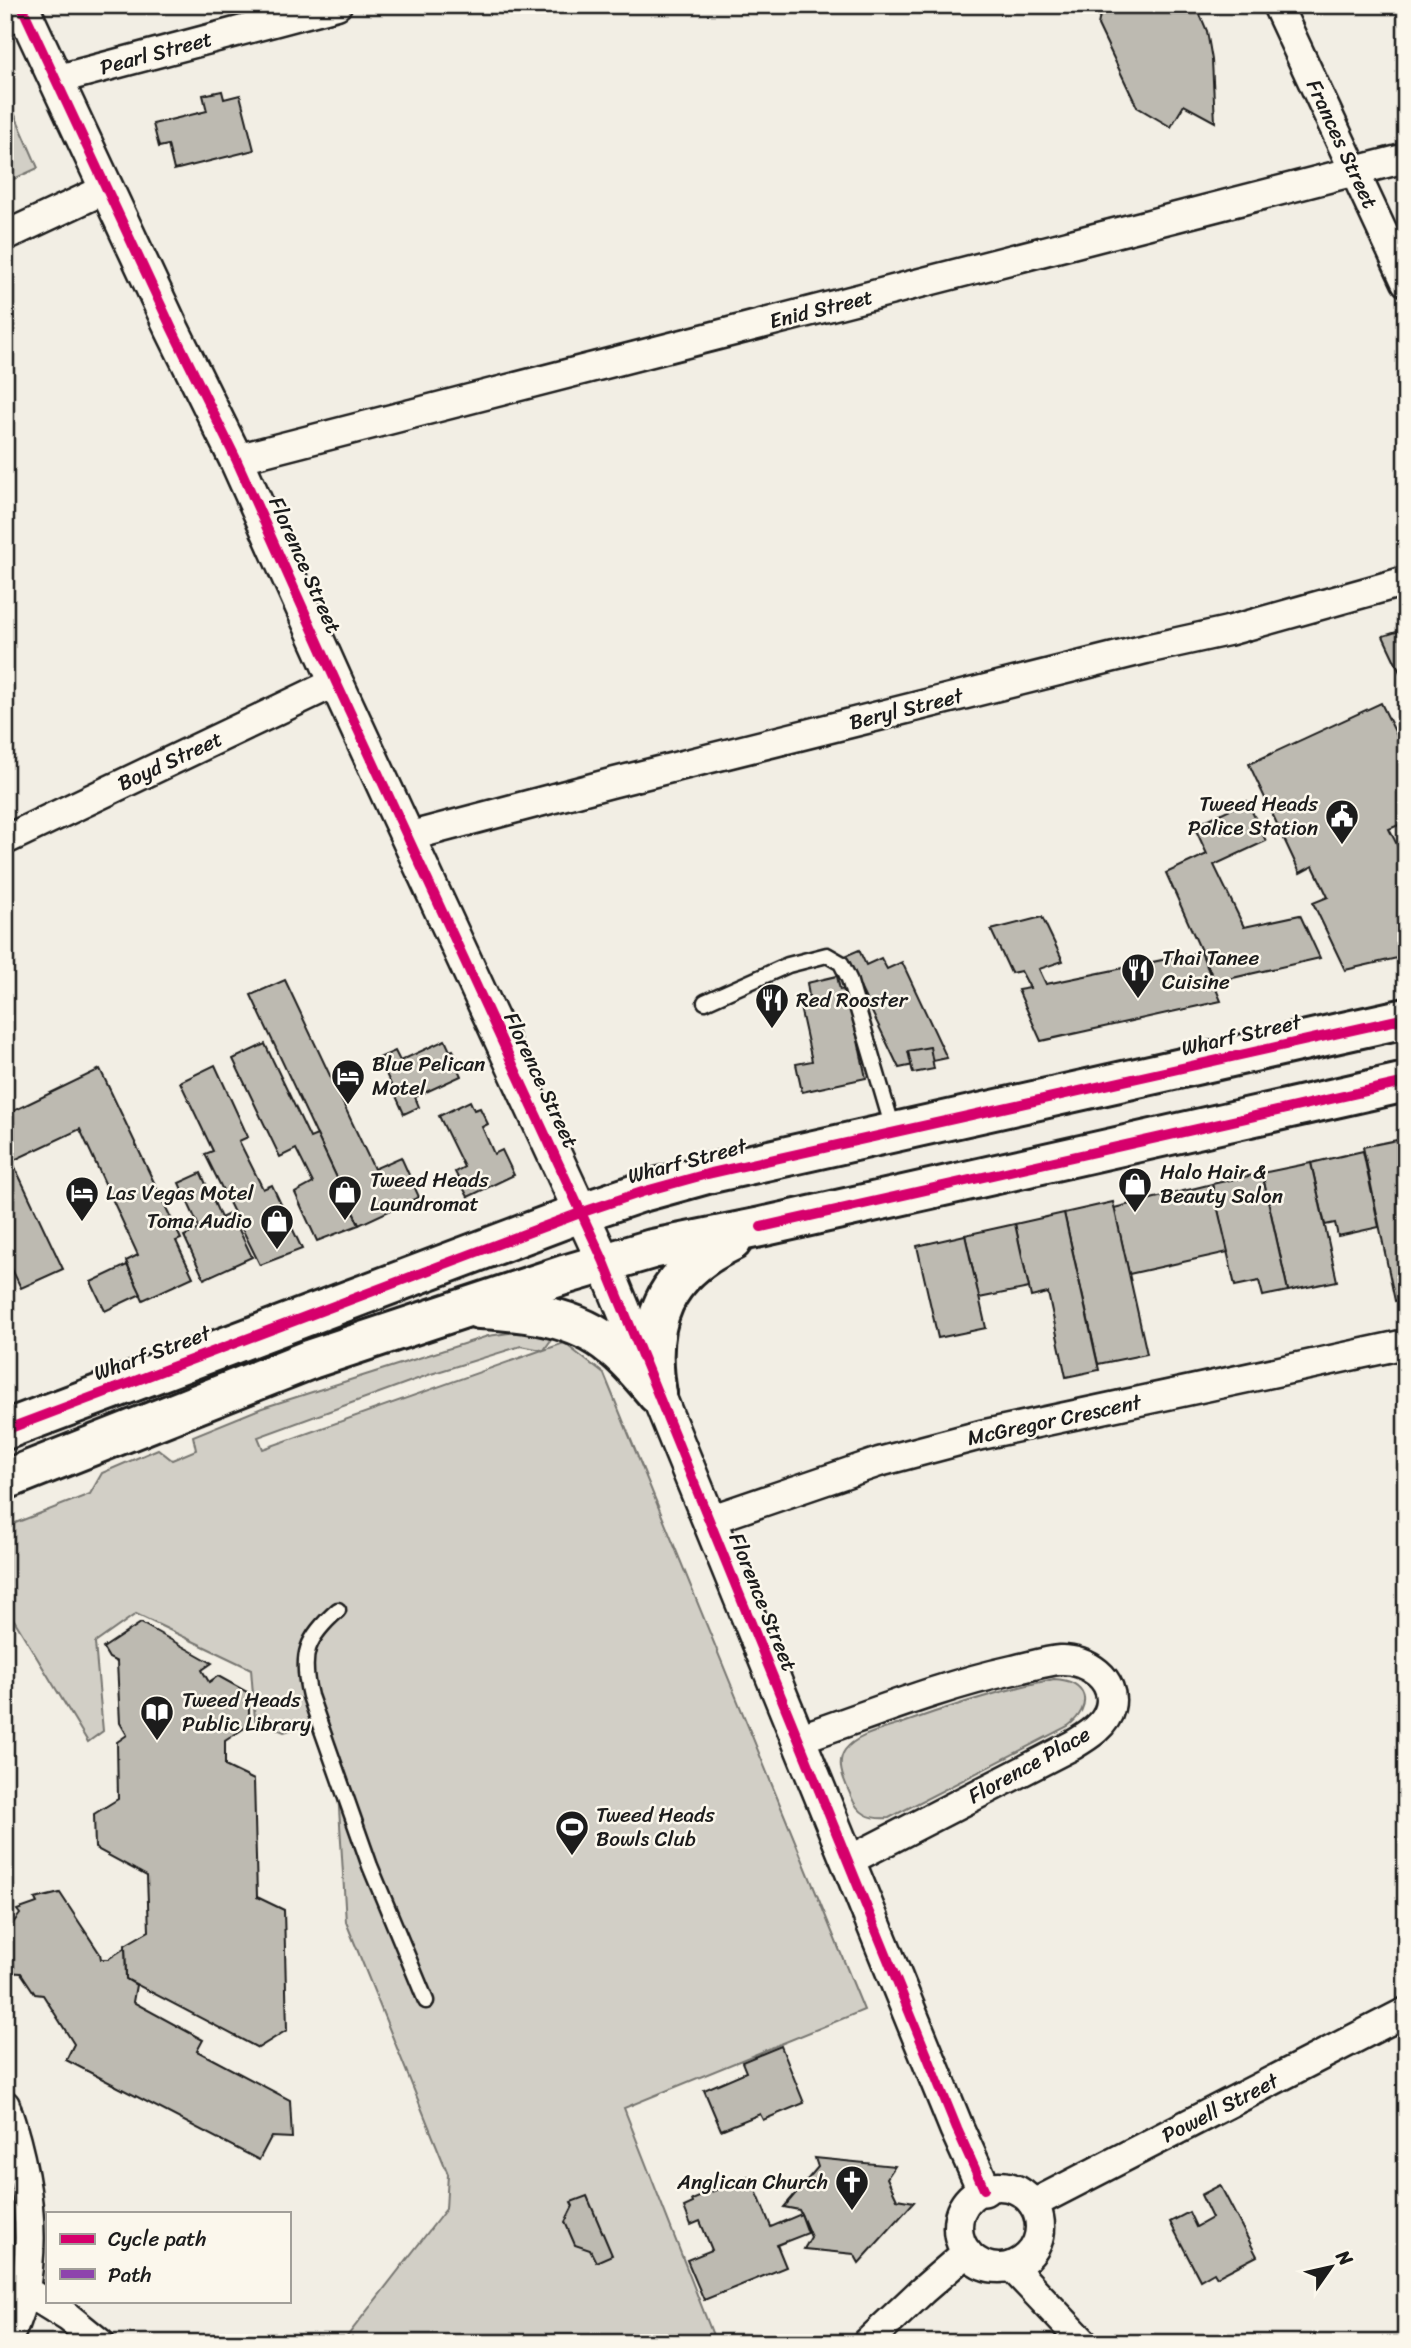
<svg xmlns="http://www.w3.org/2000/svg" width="1411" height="2348" font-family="Sriracha,sans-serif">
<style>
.green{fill:#d2cfc6;stroke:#777671;stroke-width:2;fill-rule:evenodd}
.building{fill:#bdbab1;stroke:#1c1c1c;stroke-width:2}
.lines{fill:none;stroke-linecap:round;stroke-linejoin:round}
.service-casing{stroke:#1c1c1c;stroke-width:19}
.minor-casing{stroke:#1c1c1c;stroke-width:33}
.tertiary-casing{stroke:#1c1c1c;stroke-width:38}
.secondary-casing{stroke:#1c1c1c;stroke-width:44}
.service{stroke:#fbf7ec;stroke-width:14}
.minor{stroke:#fbf7ec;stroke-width:28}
.tertiary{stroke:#fbf7ec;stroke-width:33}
.secondary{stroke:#fbf7ec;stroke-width:38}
.quiet{stroke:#8e44ad;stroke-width:9;stroke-dasharray:18 9;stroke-linecap:butt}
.cycleway-casing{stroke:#fbf7ec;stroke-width:15}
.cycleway{stroke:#d6006c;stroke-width:10}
.labels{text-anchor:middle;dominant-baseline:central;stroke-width:5;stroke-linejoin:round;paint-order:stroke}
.street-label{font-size:21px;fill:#1c1c1c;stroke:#fbf7ec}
.poi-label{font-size:21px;fill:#1c1c1c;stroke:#fbf7ec;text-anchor:start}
</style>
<rect width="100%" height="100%" fill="#f2eee4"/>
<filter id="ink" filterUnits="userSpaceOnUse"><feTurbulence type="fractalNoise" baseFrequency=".0143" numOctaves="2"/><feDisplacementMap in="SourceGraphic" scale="14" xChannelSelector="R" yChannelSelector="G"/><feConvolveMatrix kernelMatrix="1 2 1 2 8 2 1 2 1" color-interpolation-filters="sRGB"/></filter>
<g filter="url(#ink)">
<!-- green -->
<g class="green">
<path d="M5 92 38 168 5 183Z"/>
<path d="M523 1331 556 1333 544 1350 564 1343 604 1374 864 2010 624 2108 716 2343H342L446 2209 448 2174 346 1922 338 1792 312 1724 284 1732 255 1720 251 1669 136 1614 95 1643 103 1731 88 1742 5 1605V1527L90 1494 102 1473 158 1449 172 1460 196 1450 193 1436 262 1408 488 1336ZM521 1346 542 1350 263 1449 258 1437 431 1374Z"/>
<path d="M1054 1679C1088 1680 1094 1706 1068 1726L889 1818C870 1820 858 1814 851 1796 845 1782 835 1764 845 1750 857 1734 886 1729 903 1723 953 1705 1002 1690 1054 1679Z"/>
</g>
<!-- building -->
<g class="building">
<path d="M1102 5H1196L1207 31 1212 60 1215 122 1184 105 1171 127 1137 107 1098 25Z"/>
<path d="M222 91 224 99 240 95 254 150 174 170 168 145 159 147 153 124 207 111 203 95Z"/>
<path d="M1406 629V685L1383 636Z"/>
<path d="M1381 703 1406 754V822L1389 829 1406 862V956L1345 970 1313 903 1328 897 1313 866 1300 873 1249 764Z"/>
<path d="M1247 801 1266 841 1214 865 1244 927 1300 915 1320 958 1215 982 1166 873 1207 854 1194 826Z"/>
<path d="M1042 917 1063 961 1039 969 1046 984 1201 952 1221 1001 1041 1041 1018 990 1030 988 1021 971 1011 973 991 930Z"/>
<path d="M859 950 866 965 881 958 887 969 902 962 947 1058 899 1068 845 956Z"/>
<path d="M837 976 840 990 847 989 866 1078 802 1092 796 1064 812 1061 798 998 809 996 807 983Z"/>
<path d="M285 980 374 1169 401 1157 419 1197 359 1225 251 995Z"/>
<path d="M445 1040 450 1051 453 1050 459 1062 455 1063 461 1076 415 1097 419 1107 404 1114 379 1058 395 1051 400 1061Z"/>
<path d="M265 1044 310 1138 317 1135 359 1225 317 1241 295 1193 313 1183 296 1149 280 1157 233 1059Z"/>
<path d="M930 1047 934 1069 913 1073 908 1051Z"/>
<path d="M215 1065 248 1137 239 1141 263 1189 272 1185 302 1249 260 1265 205 1154 213 1151 180 1082Z"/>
<path d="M100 1069 181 1239 176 1241 193 1277 143 1300 126 1261 138 1255 80 1129 12 1161 63 1269 21 1288 5 1255V1115Z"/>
<path d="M470 1101 474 1110 480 1108 488 1124 482 1127 494 1154 502 1150 514 1175 468 1197 455 1172 464 1167 439 1116Z"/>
<path d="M1397 1140 1406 1182V1299L1395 1301 1363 1147Z"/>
<path d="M1406 1145V1182L1398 1147Z"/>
<path d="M1363 1151 1379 1227 1338 1236 1335 1223 1325 1225 1311 1163Z"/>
<path d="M1311 1163 1337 1281 1288 1291 1262 1173Z"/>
<path d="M201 1173 221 1218 231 1213 252 1257 204 1279 184 1236 200 1229 179 1183Z"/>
<path d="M1262 1173 1288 1291 1263 1296 1259 1281 1235 1286 1212 1184Z"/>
<path d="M1212 1184 1228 1252 1129 1274 1114 1208Z"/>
<path d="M1113 1202 1147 1354 1098 1364 1064 1213Z"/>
<path d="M1064 1213 1099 1370 1066 1377 1048 1293 1031 1297 1015 1224Z"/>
<path d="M1015 1224 1029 1288 979 1298 965 1235Z"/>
<path d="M965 1235 986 1328 938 1338 917 1246Z"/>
<path d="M127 1265 141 1294 105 1311 91 1282Z"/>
<path d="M141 1623 212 1663 202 1670 209 1682 218 1676 249 1693V1725L225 1741V1766L254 1780 257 1897 284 1910 287 2030 258 2048 126 1979 125 1945 149 1931 147 1876 95 1848 94 1814 118 1799 117 1742 127 1735 120 1723 117 1662 109 1658 103 1648Z"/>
<path d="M60 1893 100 1954 101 1959H108L125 1948 126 1979 136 1985 133 2002 203 2040 197 2051 290 2100 292 2138 271 2137 259 2160 66 2060 74 2044 43 1995 35 1994 21 1973 5 1972 9 1935 5 1933 20 1914 17 1910 37 1903 35 1899Z"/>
<path d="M781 2046 804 2103 763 2120 760 2114 721 2130 704 2090 746 2072 742 2062Z"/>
<path d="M815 2158 895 2166 887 2178 897 2199 914 2202 859 2263 854 2254 804 2249 811 2237 801 2214 799 2210 784 2207 818 2167Z"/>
<path d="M750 2176 771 2227 801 2214 808 2233 777 2245 786 2267 704 2300 687 2260 712 2250 700 2221 691 2225 684 2207 693 2203 692 2200 716 2190 712 2181 721 2177 725 2186Z"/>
<path d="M1220 2185 1257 2256 1217 2277 1214 2272 1200 2280 1170 2222 1189 2212 1196 2227 1212 2218 1201 2195Z"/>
<path d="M587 2196 612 2255 596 2262 590 2250 575 2245 565 2222 573 2206 571 2202Z"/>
</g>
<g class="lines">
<!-- service casing -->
<g class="service-casing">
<g id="service">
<path d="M705 1002 788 965 827 955 841 963 849 979 894 1132"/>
<path d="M338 1610C306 1638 300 1655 310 1696L370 1866 426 2001"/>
</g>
</g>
<!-- minor casing -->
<g class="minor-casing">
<g id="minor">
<path d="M1277 5 1406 282"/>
<path d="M55 80 337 5"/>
<path d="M5 236 108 188"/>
<path d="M236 459 1406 158"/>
<path d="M407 837 611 783 1146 649 1228 631 1406 581"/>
<path d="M5 840 336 682"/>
<path d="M709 1520 879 1462 981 1435 1406 1344"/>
<path d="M798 1739C869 1715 940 1686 1013 1670 1028 1667 1045 1661 1060 1660 1086 1659 1117 1679 1110 1708 1106 1725 1088 1736 1073 1745L848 1861"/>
<path d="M5 2105C31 2182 44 2268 6 2343"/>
<circle cx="999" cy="2227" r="41"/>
<path d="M1033 2204 1406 2012"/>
<path d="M1011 2266 1084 2343"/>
<path d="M26 2291 68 2317 100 2343"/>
<path d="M867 2343 922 2291 967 2252"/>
</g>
</g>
<!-- tertiary casing -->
<g class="tertiary-casing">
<path id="tertiary" d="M21 5 172 329 236 459 336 682 604 1262 957 2129 984 2189"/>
</g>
<!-- secondary casing -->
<g class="secondary-casing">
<g id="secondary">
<path d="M479 1309C524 1311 576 1316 612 1347 629 1360 643 1378 657 1394"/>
<path d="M657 1394C645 1321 663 1274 732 1241"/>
<path d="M5 1430 580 1213 642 1192 707 1174 1406 1018"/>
<path d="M5 1480 311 1359 564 1275 652 1249 761 1227 1406 1082"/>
</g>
</g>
<!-- service -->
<use href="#service" class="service"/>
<!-- minor -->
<use href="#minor" class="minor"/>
<!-- tertiary -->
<use href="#tertiary" class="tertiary"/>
<!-- secondary -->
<use href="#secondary" class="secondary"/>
<!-- quiet -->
<path class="quiet" d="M5 2051 6 2055"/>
<!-- cycleway casing -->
<g class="cycleway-casing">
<g id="cycleway">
<path d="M21 5 172 329 236 459 336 682 604 1262 957 2129 984 2189"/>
<path d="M761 1227 1406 1082"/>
<path d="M5 1430 580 1213 642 1192 707 1174 1406 1018"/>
</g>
</g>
<!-- cycleway -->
<use href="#cycleway" class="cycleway"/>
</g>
</g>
<!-- icons -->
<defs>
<g id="civic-pin" transform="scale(1.75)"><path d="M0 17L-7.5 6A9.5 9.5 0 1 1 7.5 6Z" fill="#1c1c1c" stroke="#fbf7ec"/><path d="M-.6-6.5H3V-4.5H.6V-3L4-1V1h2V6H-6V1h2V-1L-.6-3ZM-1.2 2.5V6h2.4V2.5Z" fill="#fff"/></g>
<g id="restaurant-pin" transform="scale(1.75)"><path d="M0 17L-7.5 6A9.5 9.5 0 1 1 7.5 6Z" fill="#1c1c1c" stroke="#fbf7ec"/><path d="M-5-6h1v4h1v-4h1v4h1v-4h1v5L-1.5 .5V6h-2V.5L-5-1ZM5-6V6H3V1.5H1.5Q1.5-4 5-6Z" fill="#fff"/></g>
<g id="hotel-pin" transform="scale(1.75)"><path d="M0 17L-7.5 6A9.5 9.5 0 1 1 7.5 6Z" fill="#1c1c1c" stroke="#fbf7ec"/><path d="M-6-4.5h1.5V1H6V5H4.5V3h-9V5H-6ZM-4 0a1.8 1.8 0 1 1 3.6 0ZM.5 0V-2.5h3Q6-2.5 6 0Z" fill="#fff"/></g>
<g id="shop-pin" transform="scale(1.75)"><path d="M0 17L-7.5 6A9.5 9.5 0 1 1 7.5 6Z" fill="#1c1c1c" stroke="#fbf7ec"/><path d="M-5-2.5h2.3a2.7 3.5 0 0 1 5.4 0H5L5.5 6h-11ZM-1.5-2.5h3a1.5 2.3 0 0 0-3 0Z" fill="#fff"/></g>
<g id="library-pin" transform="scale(1.75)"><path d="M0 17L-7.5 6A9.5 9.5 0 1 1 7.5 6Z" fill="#1c1c1c" stroke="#fbf7ec"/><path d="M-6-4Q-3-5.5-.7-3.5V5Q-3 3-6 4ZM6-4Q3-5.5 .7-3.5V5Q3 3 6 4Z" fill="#fff"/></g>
<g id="stadium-pin" transform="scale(1.75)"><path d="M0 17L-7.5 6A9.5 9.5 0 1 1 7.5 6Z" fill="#1c1c1c" stroke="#fbf7ec"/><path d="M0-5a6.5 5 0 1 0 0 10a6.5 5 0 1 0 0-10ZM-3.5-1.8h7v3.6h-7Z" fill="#fff"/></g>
<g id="church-pin" transform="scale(1.75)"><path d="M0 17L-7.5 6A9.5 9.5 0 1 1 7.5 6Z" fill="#1c1c1c" stroke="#fbf7ec"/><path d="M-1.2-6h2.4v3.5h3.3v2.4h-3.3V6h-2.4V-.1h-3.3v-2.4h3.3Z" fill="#fff"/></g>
</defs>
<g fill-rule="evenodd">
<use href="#civic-pin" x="1342" y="816"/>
<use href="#restaurant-pin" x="1138" y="970"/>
<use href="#restaurant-pin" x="772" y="1000"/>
<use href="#hotel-pin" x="348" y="1076"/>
<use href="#shop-pin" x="1135" y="1184"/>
<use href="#shop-pin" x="345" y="1192"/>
<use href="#hotel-pin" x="82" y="1193"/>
<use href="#shop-pin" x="277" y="1221"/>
<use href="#library-pin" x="157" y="1712"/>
<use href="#stadium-pin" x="572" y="1827"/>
<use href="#church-pin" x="852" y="2182"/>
</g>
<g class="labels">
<!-- street labels -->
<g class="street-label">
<text transform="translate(156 53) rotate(-15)">Pearl Street</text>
<text transform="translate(1342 144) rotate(65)">Frances Street</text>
<text transform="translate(821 309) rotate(-14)">Enid Street</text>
<text transform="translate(305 565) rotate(66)">Florence Street</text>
<text transform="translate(906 709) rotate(-14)">Beryl Street</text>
<text transform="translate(170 761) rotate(-25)">Boyd Street</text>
<text transform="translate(1241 1035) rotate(-13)">Wharf Street</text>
<text transform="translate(541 1080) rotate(65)">Florence Street</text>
<text transform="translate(687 1161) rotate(-15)">Wharf Street</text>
<text transform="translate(152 1353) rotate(-20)">Wharf Street</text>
<text transform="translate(1054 1420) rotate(-12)">McGregor Crescent</text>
<text transform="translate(763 1602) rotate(68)">Florence Street</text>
<text transform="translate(1029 1765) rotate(-29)">Florence Place</text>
<text transform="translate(1220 2108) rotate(-27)">Powell Street</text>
</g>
<!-- poi labels -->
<g class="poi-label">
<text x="1318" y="804" text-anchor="end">Tweed Heads<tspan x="1318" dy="24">Police Station</tspan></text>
<text x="1162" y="958">Thai Tanee<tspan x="1162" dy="24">Cuisine</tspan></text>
<text x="796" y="1000">Red Rooster</text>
<text x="372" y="1064">Blue Pelican<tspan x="372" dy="24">Motel</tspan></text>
<text x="1160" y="1172">Halo Hair &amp;<tspan x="1160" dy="24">Beauty Salon</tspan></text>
<text x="370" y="1180">Tweed Heads<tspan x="370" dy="24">Laundromat</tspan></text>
<text x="106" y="1193">Las Vegas Motel</text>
<text x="252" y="1221" text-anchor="end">Toma Audio</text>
<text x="182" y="1700">Tweed Heads<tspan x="182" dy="24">Public Library</tspan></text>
<text x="596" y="1815">Tweed Heads<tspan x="596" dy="24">Bowls Club</tspan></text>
<text x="828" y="2182" text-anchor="end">Anglican Church</text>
</g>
</g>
<!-- margin -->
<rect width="1411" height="2348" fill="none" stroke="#fbf7ec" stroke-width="28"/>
<rect x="14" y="14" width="1383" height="2320" fill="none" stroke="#1c1c1c" stroke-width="2.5" filter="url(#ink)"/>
<!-- legend -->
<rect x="46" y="2212" width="245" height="91" fill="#fbf7ec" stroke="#a29f99" stroke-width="2"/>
<rect x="60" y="2234" width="35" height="10" fill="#d6006c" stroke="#a29f99" stroke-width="2"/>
<text x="108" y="2246" font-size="21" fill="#1c1c1c">Cycle path</text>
<rect x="60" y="2269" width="35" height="10" fill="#8e44ad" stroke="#a29f99" stroke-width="2"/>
<text x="108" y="2282" font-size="21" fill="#1c1c1c">Path</text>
<!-- north arrow -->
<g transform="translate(1331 2267) rotate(56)" stroke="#fbf7ec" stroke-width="5" paint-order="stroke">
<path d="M0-5L12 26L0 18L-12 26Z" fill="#1c1c1c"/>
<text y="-10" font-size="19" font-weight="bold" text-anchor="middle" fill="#1c1c1c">N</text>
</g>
</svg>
